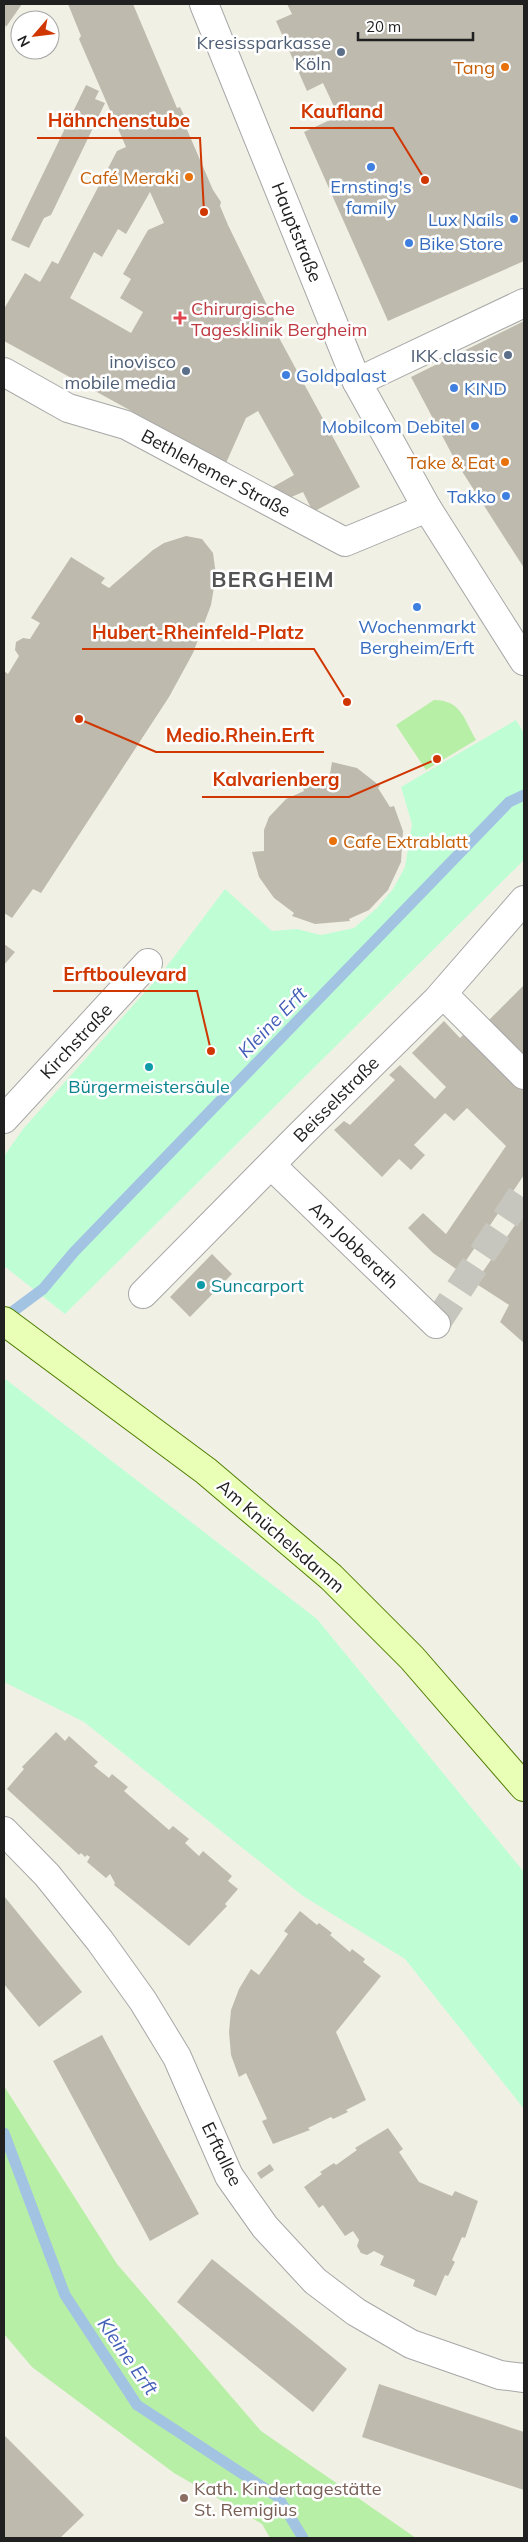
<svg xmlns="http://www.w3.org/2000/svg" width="528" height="2542" font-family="Mulish,sans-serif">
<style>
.grass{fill:#b8efa7}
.park{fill:#bffed5}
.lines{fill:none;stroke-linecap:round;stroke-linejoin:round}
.stream{stroke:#a2c3e2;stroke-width:11}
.building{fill:#bebaae;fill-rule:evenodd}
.street-tunnel{stroke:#c7c6be;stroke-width:28;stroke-dasharray:28 14;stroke-linecap:butt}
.street-casing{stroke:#a7a7a7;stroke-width:30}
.secondary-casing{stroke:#4f7d00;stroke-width:30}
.street{stroke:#fff;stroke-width:28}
.secondary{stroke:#e8ffb5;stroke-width:28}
.service-dot{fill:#5c6f8a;stroke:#fff;stroke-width:2}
.food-dot{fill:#e8710a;stroke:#fff;stroke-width:2}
.shop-dot{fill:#3f7fe0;stroke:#fff;stroke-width:2}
.health-dot{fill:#e0444e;stroke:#fff;stroke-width:2}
.culture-dot{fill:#0f9aa8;stroke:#fff;stroke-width:2}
.education-dot{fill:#8d6e63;stroke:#fff;stroke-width:2}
.labels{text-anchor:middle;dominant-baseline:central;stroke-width:5;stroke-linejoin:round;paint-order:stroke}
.service-label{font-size:18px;fill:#4e5e75;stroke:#fff;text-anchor:end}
.food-label{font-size:18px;fill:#c56008;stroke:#fff;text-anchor:end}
.shop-label{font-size:18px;fill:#366cbe;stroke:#fff;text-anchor:end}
.street-label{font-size:18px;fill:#202020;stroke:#fff}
.health-label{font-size:18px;fill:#be3a42;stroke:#fff;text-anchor:start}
.culture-label{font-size:18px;fill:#0d838f;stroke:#fff}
.education-label{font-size:18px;fill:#785e54;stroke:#fff;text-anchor:start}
.water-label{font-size:19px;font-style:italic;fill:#435fb8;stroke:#fff}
.district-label{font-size:22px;font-weight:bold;letter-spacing:1px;fill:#535353;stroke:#fff}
.leader{fill:none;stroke:#cf3600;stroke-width:2}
.callout-dot{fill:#cf3600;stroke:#fff;stroke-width:2}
.callout-label{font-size:19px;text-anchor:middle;font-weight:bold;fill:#cf3600;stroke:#fff;stroke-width:5;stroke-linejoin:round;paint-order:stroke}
</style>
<rect width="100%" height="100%" fill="#f1f0e5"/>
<!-- grass -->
<g class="grass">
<path d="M434 700C461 700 464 719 476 740L426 770 396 725Z"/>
<path d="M4 2086 117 2264 261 2431 416 2538H270L262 2524 174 2473 32 2367 4 2334Z"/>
</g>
<!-- park -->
<g class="park">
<path d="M516 720 524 733V860L65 1314 4 1266V1156L23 1129 161 974 225 889 272 931 297 929 321 935 354 928 377 908 393 889 405 867 412 824 401 787Z"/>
<path d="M4 1378 317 1619 524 1872V2109L405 1959 303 1896 84 1722 4 1682Z"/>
</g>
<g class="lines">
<!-- stream -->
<g class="stream">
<path d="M4 1318 43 1289 74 1252 509 802 524 795"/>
<path d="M4 2133 65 2295 137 2405 278 2497 303 2538"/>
</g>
</g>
<!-- building -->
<g class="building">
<path d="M4 4H22L6 27 4 22Z"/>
<path d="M68 4H133L177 108 180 107 185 117 182 118 213 190 221 202 220 206 228 225 280 332 277 334 360 487 313 512 303 492 289 498 271 488 294 475 258 411 246 418 226 463 4 341V309L25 273 40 282 52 261 58 264 117 151 126 147 79 39 81 36ZM150 192 164 223 148 230 123 274 131 279 120 298 143 312 131 333 70 298 94 252 102 257 118 229 126 234Z"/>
<path d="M287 4H524V261L388 321 304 132 341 115 339 111 337 113 323 83 307 91 276 21 292 14Z"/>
<path d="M86 85 99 91 95 99 105 103 51 215 44 218 29 248 11 240Z"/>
<path d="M524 321V568L456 462 411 377Z"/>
<path d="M186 536 202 539 213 553 216 575 211 605 193 653 169 697 41 893 33 889 12 918 4 913V671L8 674 19 656 15 650 16 642 23 638 30 639 40 623 31 618 71 557 105 578 101 583 109 588 153 550 164 543Z"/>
<path d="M332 762 357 768 380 786 378 788 390 807 394 806 403 831 401 862 388 890 369 910 349 919 350 921 315 924 292 916 294 913 274 898 259 877 252 852 264 851V830L269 817 286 799 304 791 302 783 329 780Z"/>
<path d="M4 944 15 952 4 965Z"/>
<path d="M524 985V1061L486 1023Z"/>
<path d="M444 1021 460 1038 466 1032 524 1087V1175L459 1271 433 1253 408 1228 423 1213 446 1234 506 1146 467 1108 454 1121 445 1113 414 1145 425 1155 411 1170 399 1159 382 1177 334 1130 344 1121 350 1125 395 1080 389 1075 400 1065 435 1099 446 1087 412 1053Z"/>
<path d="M524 1212V1343L500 1322 509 1305 475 1283Z"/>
<path d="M212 1254 232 1274 190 1317 170 1297Z"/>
<path d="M56 1732 65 1741 69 1736 98 1762 94 1766 109 1778 112 1774 128 1787 124 1791 169 1830 173 1826 189 1839 185 1843 199 1856 203 1851 232 1876 228 1881 238 1889 225 1904 227 1906 189 1946 114 1885 115 1883 110 1874 106 1878 87 1862 90 1857 87 1855 85 1857 81 1853 79 1855 7 1789 24 1769 22 1767Z"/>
<path d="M4 1896 82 1992 39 2027 4 1984Z"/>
<path d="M300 1911 317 1925 319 1923 332 1933 330 1935 350 1952 352 1949 365 1959 363 1962 381 1976 336 2032 366 2100 346 2110 348 2112 333 2119 331 2117 308 2128 310 2130 273 2144 262 2121 267 2119 246 2073 239 2077 231 2055 229 2032 231 2010 239 1989 251 1969 259 1975 288 1934 284 1931Z"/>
<path d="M102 2035 199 2214 150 2241 53 2061Z"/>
<path d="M388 2128 403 2149 399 2152 419 2182 452 2196 455 2191 478 2201 465 2238 462 2237 452 2260 455 2262 448 2276 445 2275 436 2296 413 2286 415 2280 380 2265 384 2256 374 2251 367 2255 361 2253 357 2246 359 2240 353 2231 345 2236 323 2205 319 2208 304 2187 322 2174 320 2172 334 2163 336 2165 357 2150 355 2148Z"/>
<path d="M270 2164 274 2170 261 2179 257 2173Z"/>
<path d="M212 2259 347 2369 313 2412 177 2302Z"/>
<path d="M379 2384 524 2432V2490L362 2437Z"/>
<path d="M4 2435 84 2515 60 2538H4Z"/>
</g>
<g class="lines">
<!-- street-tunnel -->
<path class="street-tunnel" d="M436 1324 524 1191"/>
<!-- street casing -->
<g class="street-casing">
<g id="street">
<path d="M204 4 357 382 427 508 524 661"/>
<path d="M4 372 68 408 126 425 345 542 427 508"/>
<path d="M357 382 524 303"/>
<path d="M443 994 524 1075"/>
<path d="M4 1119 148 963"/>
<path d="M271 1165 436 1324"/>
<path d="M143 1294 301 1134 437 1000 524 900"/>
<path d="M4 1831 47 1875 100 1941 143 2001 177 2057 229 2176 265 2227 315 2281 356 2312 411 2344 500 2375 524 2378"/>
</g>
</g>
<!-- secondary casing -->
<g class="secondary-casing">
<path id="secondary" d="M4 1321 206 1471 331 1577 412 1658 524 1787"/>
</g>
<!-- street -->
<use href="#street" class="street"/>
<!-- secondary -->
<use href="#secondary" class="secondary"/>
</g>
<!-- markers -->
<g class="service-dot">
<circle cx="341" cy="52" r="5"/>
<circle cx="508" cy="355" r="5"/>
<circle cx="186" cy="371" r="5"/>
</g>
<g class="food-dot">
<circle cx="505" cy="67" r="5"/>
<circle cx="189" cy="177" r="5"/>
<circle cx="505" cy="462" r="5"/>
<circle cx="333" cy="841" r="5"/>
</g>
<g class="shop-dot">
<circle cx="371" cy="167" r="5"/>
<circle cx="514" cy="219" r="5"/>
<circle cx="409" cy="243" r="5"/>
<circle cx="286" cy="375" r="5"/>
<circle cx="454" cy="388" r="5"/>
<circle cx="475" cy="426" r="5"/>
<circle cx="506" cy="496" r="5"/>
<circle cx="417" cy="607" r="5"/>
</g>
<path class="health-dot" d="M177.5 310.5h5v5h5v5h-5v5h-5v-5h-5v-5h5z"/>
<g class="culture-dot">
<circle cx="149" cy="1067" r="5"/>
<circle cx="201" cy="1285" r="5"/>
</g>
<circle class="education-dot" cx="184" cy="2498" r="5"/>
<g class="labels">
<!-- service labels -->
<g class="service-label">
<text x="331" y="42">Kresissparkasse<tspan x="331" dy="21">Köln</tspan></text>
<text x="498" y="355">IKK classic</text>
<text x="176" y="361">inovisco<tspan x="176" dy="21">mobile media</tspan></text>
</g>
<!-- food labels -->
<g class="food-label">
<text x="495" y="67">Tang</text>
<text x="179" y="177">Café Meraki</text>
<text x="495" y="462">Take &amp; Eat</text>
<text x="343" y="841" text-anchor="start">Cafe Extrablatt</text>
</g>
<!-- shop labels -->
<g class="shop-label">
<text x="371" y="186" text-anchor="middle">Ernsting's<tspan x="371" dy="21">family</tspan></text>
<text x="504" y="219">Lux Nails</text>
<text x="419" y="243" text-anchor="start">Bike Store</text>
<text x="296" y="375" text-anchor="start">Goldpalast</text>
<text x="464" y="388" text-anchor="start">KIND</text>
<text x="465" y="426">Mobilcom Debitel</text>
<text x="496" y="496">Takko</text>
<text x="417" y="626" text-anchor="middle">Wochenmarkt<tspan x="417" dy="21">Bergheim/Erft</tspan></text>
</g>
<!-- street labels -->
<g class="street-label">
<text transform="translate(297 232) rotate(68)">Hauptstraße</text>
<text transform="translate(216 473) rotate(28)">Bethlehemer Straße</text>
<text transform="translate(76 1041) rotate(-47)">Kirchstraße</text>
<text transform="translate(336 1099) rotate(-45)">Beisselstraße</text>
<text transform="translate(354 1245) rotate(44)">Am Jobberath</text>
<text transform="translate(281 1536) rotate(41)">Am Knüchelsdamm</text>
<text transform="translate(222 2154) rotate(64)">Erftallee</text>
</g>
<!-- health labels -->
<g class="health-label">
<text x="191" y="308">Chirurgische<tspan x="191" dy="21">Tagesklinik Bergheim</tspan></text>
</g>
<!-- culture labels -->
<g class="culture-label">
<text x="149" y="1086">Bürgermeistersäule</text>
<text x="211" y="1285" text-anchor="start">Suncarport</text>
</g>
<!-- education labels -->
<g class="education-label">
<text x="194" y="2488">Kath. Kindertagestätte<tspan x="194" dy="21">St. Remigius</tspan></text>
</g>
<!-- water labels -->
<g class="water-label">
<text transform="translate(272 1022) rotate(-46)">Kleine Erft</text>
<text transform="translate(128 2356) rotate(55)">Kleine Erft</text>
</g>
<!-- district labels -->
<g class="district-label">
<text x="273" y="579">BERGHEIM</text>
</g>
</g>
<!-- callouts -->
<path class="leader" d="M425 180L393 128H290M204 212L200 138H37M347 702L314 649H82M79 719L156 752H324M437 759L349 797H202M211 1051L197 991H53"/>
<g class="callout-dot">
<circle cx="425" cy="180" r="5"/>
<circle cx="204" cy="212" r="5"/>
<circle cx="347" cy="702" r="5"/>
<circle cx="79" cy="719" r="5"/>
<circle cx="437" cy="759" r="5"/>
<circle cx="211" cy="1051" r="5"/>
</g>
<g class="callout-label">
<text x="342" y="118">Kaufland</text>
<text x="119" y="127">Hähnchenstube</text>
<text x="198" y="639">Hubert-Rheinfeld-Platz</text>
<text x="240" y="742">Medio.Rhein.Erft</text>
<text x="276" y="786">Kalvarienberg</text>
<text x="125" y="981">Erftboulevard</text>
</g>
<!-- border -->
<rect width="528" height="2542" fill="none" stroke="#202020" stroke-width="10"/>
<!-- north arrow -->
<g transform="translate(35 35) rotate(242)"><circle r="24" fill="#ffffff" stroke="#a6a6a6"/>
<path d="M0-4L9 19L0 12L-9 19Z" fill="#cf3600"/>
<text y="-8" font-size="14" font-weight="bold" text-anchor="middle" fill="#202020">N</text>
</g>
<!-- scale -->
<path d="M358 32v8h115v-8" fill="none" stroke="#202020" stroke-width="2.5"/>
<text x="366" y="32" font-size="15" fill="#202020" stroke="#ffffff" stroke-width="4" paint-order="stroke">20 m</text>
</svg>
